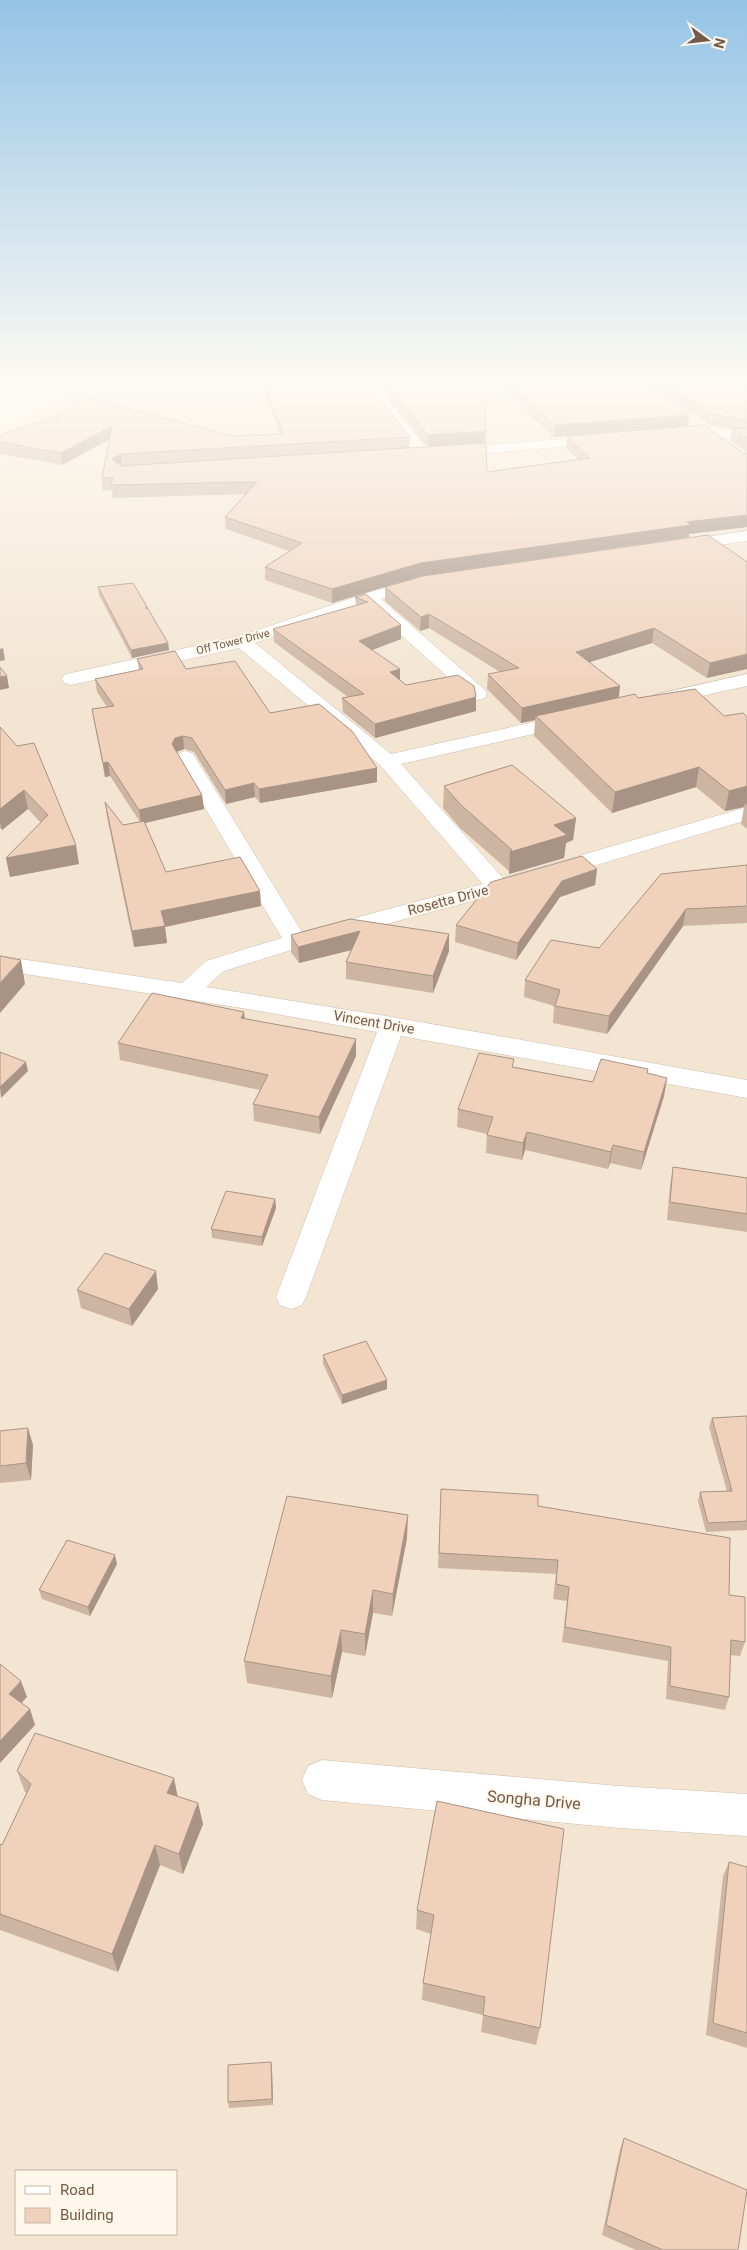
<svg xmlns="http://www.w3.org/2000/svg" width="747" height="2250" font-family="Roboto,sans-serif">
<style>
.residential{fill:#f3e5d2;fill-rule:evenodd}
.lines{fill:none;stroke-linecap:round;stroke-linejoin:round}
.stream{fill:#a0ccd6;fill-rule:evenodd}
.minor-casing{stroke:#cfbdae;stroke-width:1}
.minor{fill:#fff;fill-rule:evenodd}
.wall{fill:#ceb5a2}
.shaded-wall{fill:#a89384}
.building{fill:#f0d2bc;stroke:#a89384}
.labels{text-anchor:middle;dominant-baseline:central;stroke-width:4;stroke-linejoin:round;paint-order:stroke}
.far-street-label{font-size:11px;fill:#735a4a;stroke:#fef7ea}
.street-label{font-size:14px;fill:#735a4a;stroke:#fef7ea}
.near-street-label{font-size:16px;fill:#735a4a;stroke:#fef7ea}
</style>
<rect width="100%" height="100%" fill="#fbf3e4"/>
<!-- residential -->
<path class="residential" d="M78 378H747V2250H0V444ZM16 2171H176V2234H16Z"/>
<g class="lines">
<!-- stream -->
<path class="stream" d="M10 378H16L0 391V386Z"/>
<!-- minor casing -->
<g class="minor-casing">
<g id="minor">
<path d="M358 378H370L428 451 430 454 428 457H418Z"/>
<path d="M706 427 747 432V440L706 435 676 438 669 434 676 430Z"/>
<path d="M604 436 609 437 611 440 609 443 450 456 443 452 450 448Z"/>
<path d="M747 531V541L679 551 673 549 671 546 673 543 679 541Z"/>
<path d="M421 578 427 579 429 583 427 587 381 599 485 690 487 694 485 698 478 700 471 698 367 604 255 643 391 754 570 714 577 716 580 720 577 724 401 764 503 878 747 807V820L506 892 304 946 224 971 206 987 392 1017 747 1080V1098L401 1036 306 1297 302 1305 291 1309 280 1305 276 1297 377 1032 248 1009 0 970V956L182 983 206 961 282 938 175 757 178 753 185 751 192 753 195 757 302 932 483 884 380 765 239 648 71 685 64 683 62 679 64 675 71 673 237 637 370 592Z"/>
<path d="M747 674V686L661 705 654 703 652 699 654 695Z"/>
<path d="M322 1760 619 1786 747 1794V1836L619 1828 322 1800 308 1794 302 1780 308 1766Z"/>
</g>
</g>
<!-- minor -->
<use href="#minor" class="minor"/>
</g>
<!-- wall -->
<g class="wall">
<path d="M258 378H364L410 437 409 448 427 447 372 378H484L485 443 461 444 487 472 578 459 566 448 567 436 747 453V527L689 534V537L747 562 707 678 652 643 589 662 620 686 619 698H638L724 716 747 717V829L741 824 744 807 725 811 696 787 612 813 534 736 535 720 521 723 487 689 488 674 500 672 429 628 420 631 385 601V587L332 603 265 580V567L289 551 226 529 225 517 245 494 113 498 112 490 103 491 102 478 109 440 62 465 0 454V435L233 436 280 434Z"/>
<path d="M490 378H637L689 415 688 427 554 437Z"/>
<path d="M641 378H747V452L730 440 732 429 710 425Z"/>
<path d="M98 587 147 608 168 643 169 650 132 658 99 595Z"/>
<path d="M366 594 401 639 372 650 400 680 406 685 476 711 375 738 343 712 342 698 348 697 274 642 273 629 356 605 355 597Z"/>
<path d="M137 659 186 669 377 768V782L260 803 255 797 226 804 194 752 184 749 176 752 202 795 204 809 145 823 166 872 261 906 165 927 167 943 134 947 107 817 105 802 123 825 140 822 110 776 105 777 94 722 92 709 107 707 97 692 95 679 139 670Z"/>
<path d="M0 727 79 864 10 877 6 858 41 823 28 809 2 830 0 828Z"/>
<path d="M444 786 576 818 573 840 566 843 564 858 509 874V871L460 828 443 808Z"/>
<path d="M747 865V923L683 926 607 1034 553 1023 554 1006 524 997 525 980 599 948Z"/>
<path d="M597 869 595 885 560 897 516 960 455 942 456 925Z"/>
<path d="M449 934V951L433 993 346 979V962L351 950 299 963 291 952V935Z"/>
<path d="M245 1018 356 1056 320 1134 254 1121 253 1104 260 1090 120 1060 118 1043Z"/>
<path d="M514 1067 593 1082 648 1069 647 1074 667 1078 664 1096 641 1170 610 1163 608 1169 525 1150 522 1160 486 1153 487 1134 457 1127 458 1109Z"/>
<path d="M673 1167 747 1178V1232L667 1220 670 1185Z"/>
<path d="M275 1199 276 1208 262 1246 212 1238 211 1229Z"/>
<path d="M158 1289 132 1326 81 1308 77 1290Z"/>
<path d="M323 1355 387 1389 342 1404 323 1364Z"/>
<path d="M747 1416V1530L706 1532 698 1501 700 1492 727 1491 709 1427 712 1418Z"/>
<path d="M0 1431 33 1445 31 1480 0 1483Z"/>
<path d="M441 1489 538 1506 729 1595 745 1642 740 1656 730 1655 729 1697 725 1710 666 1699 668 1661 562 1642 567 1601 553 1599 556 1574 438 1568Z"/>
<path d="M407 1538 392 1616 373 1613 365 1656 342 1652 332 1698 247 1683 244 1661Z"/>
<path d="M117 1564 90 1616 42 1599 39 1590Z"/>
<path d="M17 1771 178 1797 198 1803 203 1824 183 1874 160 1865 118 1972 0 1930V1844L2 1845 27 1793 25 1792Z"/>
<path d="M437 1801 540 2028 536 2045 481 2032 483 2015 422 2000 423 1983 431 1934 416 1929 417 1910Z"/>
<path d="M729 1862 747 1867V2048L706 2035 723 1876Z"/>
<path d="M271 2062 272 2069 273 2105 229 2108 228 2102Z"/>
<path d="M624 2138 738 2250H636L602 2235 620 2149Z"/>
</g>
<!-- shaded-wall -->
<g class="shaded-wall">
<path d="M689 415 688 427 554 437 555 425Z"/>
<path d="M112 426 113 437 62 465 61 453Z"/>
<path d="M486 431 485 443 428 447V435Z"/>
<path d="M121 454 122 466 112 459Z"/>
<path d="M747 515V527L689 534V537L420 576 332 603V589L421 563 687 522Z"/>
<path d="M429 614V628L420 631 421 617Z"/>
<path d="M401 625V639L359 655V641Z"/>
<path d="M654 628 652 643 574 667 576 652Z"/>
<path d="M168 643 169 650 132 658 131 650Z"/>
<path d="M3 648 5 660 0 661V649Z"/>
<path d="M747 654V669L707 678 710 663Z"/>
<path d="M400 669V683L390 672Z"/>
<path d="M7 676 9 688 0 690V677Z"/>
<path d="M620 686 618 701 536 716 535 720 521 723 522 708Z"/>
<path d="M476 697V711L375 738V724Z"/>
<path d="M183 736 184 749 176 752 172 744 175 738Z"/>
<path d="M108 762 110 776 105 777 103 763Z"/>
<path d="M699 767 696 787 612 813 615 792Z"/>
<path d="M377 768V782L260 803 259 789Z"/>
<path d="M254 783 255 797 226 804 225 790Z"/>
<path d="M747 786V805L745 803 744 807 725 811 729 791Z"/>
<path d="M24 790 28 809 2 830 0 822V809Z"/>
<path d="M202 795 204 809 141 824 139 810Z"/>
<path d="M576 818 573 840 566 843 564 858 509 874 510 852 554 825Z"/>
<path d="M76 845 79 864 10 877 6 858Z"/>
<path d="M597 869 595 885 560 897 516 960 518 943 562 881Z"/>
<path d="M260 891 261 906 165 927 167 943 134 947 132 931 161 911Z"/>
<path d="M686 909 683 926 607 1034 609 1016Z"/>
<path d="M360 931V948L299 963 298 947Z"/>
<path d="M449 934V951L433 993V976Z"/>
<path d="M21 960 25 984 0 1013V983Z"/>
<path d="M244 1012 246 1030 241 1018Z"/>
<path d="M356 1039V1056L320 1134 319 1117Z"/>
<path d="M26 1062 28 1071 1 1098 0 1087Z"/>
<path d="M667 1078 664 1096 641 1170 644 1152Z"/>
<path d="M527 1132 525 1150 522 1160 523 1143Z"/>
<path d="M613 1145 610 1163 608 1169 611 1152Z"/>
<path d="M275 1199 276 1208 262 1246V1237Z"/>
<path d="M156 1271 158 1289 132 1326 129 1309Z"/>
<path d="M387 1380V1389L342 1404V1395Z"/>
<path d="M28 1428 33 1445 31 1480 26 1463Z"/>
<path d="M408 1515 407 1538 392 1616 393 1594Z"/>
<path d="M115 1555 117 1564 90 1616 88 1607Z"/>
<path d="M373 1590V1613L365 1656V1634Z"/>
<path d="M341 1630 342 1652 332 1698 331 1676Z"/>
<path d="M21 1681 27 1697 15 1710 9 1694Z"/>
<path d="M30 1709 35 1725 0 1763V1741Z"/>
<path d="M174 1778 178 1798 167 1793Z"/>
<path d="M198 1803 203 1824 183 1874 179 1854Z"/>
<path d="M155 1845 160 1865 118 1972 112 1954Z"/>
<path d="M271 2062 272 2069 273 2105 272 2099Z"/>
</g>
<!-- building -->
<g class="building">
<path d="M261 378H364L410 437 121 454 112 459 121 466 486 443 487 472 590 458 567 436 704 425 743 453H747V515L687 522 691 525 421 563 332 589 265 567 302 543 225 517 257 482 111 485 113 478H102L112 426 61 453 0 442V435L62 415 86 398 233 436 284 434Z"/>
<path d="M381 378H484L486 431 428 435Z"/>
<path d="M503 378H637L689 415 555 425Z"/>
<path d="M659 378H747V420L711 414Z"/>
<path d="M732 428 747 429V438Z"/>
<path d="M708 535 747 562V654L710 663 654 628 576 652 620 686 522 708 488 674 519 668 429 614 421 617 385 587 423 576Z"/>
<path d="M133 583 146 605V609L147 607 168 643 131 650 98 587Z"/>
<path d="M366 594 401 625 359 641 400 669 390 672 406 685 458 675 474 686 476 697 375 724 342 698 364 694 273 629 368 602 355 597Z"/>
<path d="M175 651 186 669 235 661 270 713 319 704 352 731 377 768 259 789 254 783 225 790 192 738 183 736 175 738 172 744 202 795 139 810 108 762 103 763 92 709 114 706 95 679 143 669 137 659Z"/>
<path d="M0 667 7 676 0 677Z"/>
<path d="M695 689 724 716 743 713 747 717V786L729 791 699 767 615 792 536 716 635 694 638 698Z"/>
<path d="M0 727 17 746 34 743 76 845 6 858 48 815 24 790 0 809Z"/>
<path d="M512 765 576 818 554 825 567 835 510 852 512 850 461 805 444 786Z"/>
<path d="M105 802 123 825 144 821 166 872 240 857 260 891 161 911 165 926 132 931Z"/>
<path d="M582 856 597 869 562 881 518 943 456 925 491 882Z"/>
<path d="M747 865V906L686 909 609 1016 555 1006 560 990 525 980 551 940 599 948 661 874Z"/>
<path d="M350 919 449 934 433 976 346 962 360 931 298 947 291 935Z"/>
<path d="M0 956 21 960 0 983Z"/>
<path d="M152 993 244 1012 241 1018 356 1039 319 1117 253 1104 268 1075 118 1043Z"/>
<path d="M0 1052 26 1062 0 1087Z"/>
<path d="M479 1053 514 1059 512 1067 593 1082 601 1059 648 1069 647 1073 667 1078 644 1152 613 1145 611 1152 527 1132 523 1143 487 1135 493 1117 458 1109Z"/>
<path d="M673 1167 747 1178V1214L670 1202Z"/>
<path d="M226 1191 275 1199 262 1237 211 1229Z"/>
<path d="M105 1253 156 1271 129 1309 77 1290Z"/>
<path d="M366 1341 387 1380 342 1395 323 1355Z"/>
<path d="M747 1416V1521L708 1523 700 1492 732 1491 712 1418Z"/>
<path d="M28 1428 26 1463 0 1466V1431Z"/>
<path d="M441 1489 538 1495V1506L730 1538 729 1595 745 1597V1642L731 1640 729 1697 670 1686 671 1647 565 1627 569 1587 556 1584 558 1560 439 1553Z"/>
<path d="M287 1496 408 1515 393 1594 373 1590 365 1634 341 1630 331 1676 244 1661Z"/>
<path d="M67 1540 115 1555 88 1607 39 1590Z"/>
<path d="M0 1664 21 1681 9 1694 30 1709 0 1741Z"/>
<path d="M35 1733 174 1778 167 1793 198 1803 179 1854 155 1845 112 1954 0 1914V1844L2 1845 31 1784 17 1771Z"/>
<path d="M437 1801 564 1829 540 2028 483 2015 485 1997 423 1983 434 1915 417 1910Z"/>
<path d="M729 1862 747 1867V2033L713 2023Z"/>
<path d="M271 2062 272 2099 228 2102V2065Z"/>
<path d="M624 2138 747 2190 738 2250H663L606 2225Z"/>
</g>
<!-- sky -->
<linearGradient id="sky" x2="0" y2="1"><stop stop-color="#95c4e6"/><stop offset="0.55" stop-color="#fdfaf3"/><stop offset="1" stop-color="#fdfaf3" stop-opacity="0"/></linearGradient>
<rect width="747" height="693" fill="url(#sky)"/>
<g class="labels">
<!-- far-street labels -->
<g class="far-street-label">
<text transform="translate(233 642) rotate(-14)">Off Tower Drive</text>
</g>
<!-- street labels -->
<g class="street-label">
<text transform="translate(448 900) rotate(-15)">Rosetta Drive</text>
<text transform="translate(374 1022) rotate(10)">Vincent Drive</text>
</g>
<!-- near-street labels -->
<g class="near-street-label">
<text transform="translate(534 1800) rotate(5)">Songha Drive</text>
</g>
</g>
<!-- legend -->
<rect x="15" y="2170" width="162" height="65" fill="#fef7ea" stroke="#c6b8aa"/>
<rect x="25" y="2186" width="25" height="8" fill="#ffffff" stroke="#c6b8aa"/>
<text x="60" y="2195" font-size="15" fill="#735a4a">Road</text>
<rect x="25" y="2208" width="25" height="15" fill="#f0d2bc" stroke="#c6b8aa"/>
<text x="60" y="2220" font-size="15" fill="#735a4a">Building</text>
<!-- north arrow -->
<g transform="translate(707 40) rotate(105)" stroke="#fef7ea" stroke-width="4" paint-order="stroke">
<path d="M0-4L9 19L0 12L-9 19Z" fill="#735a4a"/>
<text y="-8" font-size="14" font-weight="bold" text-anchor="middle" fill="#735a4a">N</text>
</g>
</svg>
